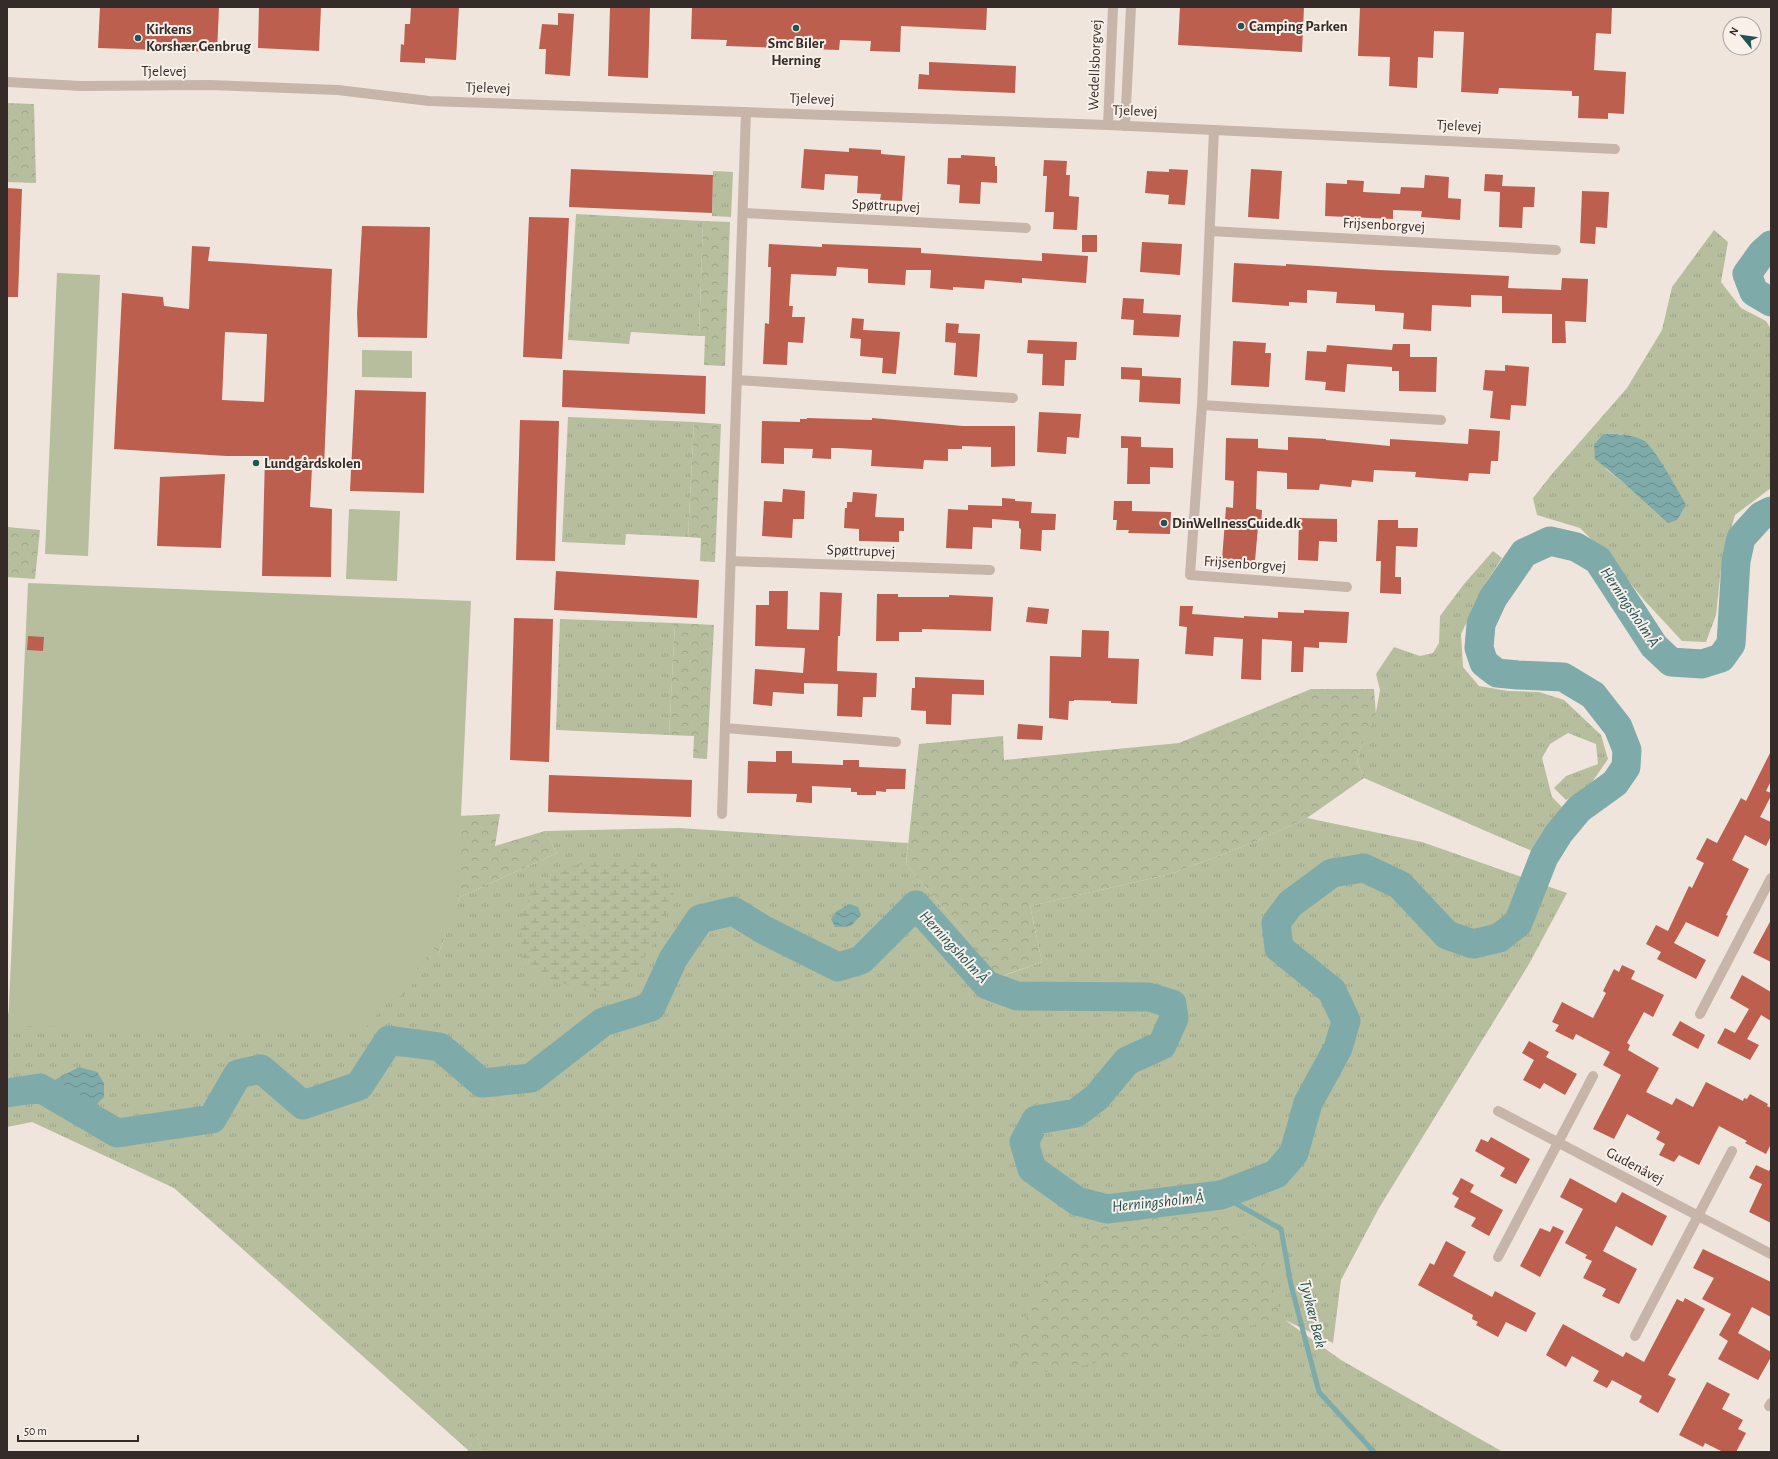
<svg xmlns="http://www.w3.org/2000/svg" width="1778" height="1459" font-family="'Alegreya Sans',sans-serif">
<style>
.grass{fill:url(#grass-tufts);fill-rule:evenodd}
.forest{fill:url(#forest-crowns)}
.wetland{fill:url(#wetland-marsh);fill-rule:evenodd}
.green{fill:#b6be9e}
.water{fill:url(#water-waves)}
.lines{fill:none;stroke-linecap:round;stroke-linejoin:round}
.stream{stroke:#7eaba9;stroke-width:5}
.river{stroke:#7eaba9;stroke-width:29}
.building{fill:#bd5f4e;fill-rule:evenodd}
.street{stroke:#c8b5aa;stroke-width:10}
.poi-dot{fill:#215453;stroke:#f8f0e9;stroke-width:1.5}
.labels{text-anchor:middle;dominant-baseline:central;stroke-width:4;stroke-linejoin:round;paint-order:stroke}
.poi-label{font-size:15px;font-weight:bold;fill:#352c29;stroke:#f8f0e9;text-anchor:start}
.street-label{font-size:15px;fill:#352c29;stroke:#f8f0e9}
.water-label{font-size:16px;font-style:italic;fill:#215453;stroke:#f8f0e9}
</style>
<defs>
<pattern id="grass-tufts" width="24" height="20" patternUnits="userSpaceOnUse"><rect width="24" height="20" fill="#b6be9e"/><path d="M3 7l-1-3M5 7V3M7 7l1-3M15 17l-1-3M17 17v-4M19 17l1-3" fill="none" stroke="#9da388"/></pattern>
<pattern id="forest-crowns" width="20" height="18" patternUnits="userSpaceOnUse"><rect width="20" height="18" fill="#b6be9e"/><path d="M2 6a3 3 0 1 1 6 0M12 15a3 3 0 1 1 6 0" fill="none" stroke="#9da388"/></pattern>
<pattern id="wetland-marsh" width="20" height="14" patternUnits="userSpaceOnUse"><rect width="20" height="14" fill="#b6be9e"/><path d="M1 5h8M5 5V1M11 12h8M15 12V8" fill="none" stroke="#9da388"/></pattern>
<pattern id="water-waves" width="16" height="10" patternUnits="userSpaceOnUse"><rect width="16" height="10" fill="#7eaba9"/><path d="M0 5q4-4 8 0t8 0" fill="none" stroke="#688b8a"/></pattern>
</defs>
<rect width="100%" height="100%" fill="#f0e5dd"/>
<!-- grass -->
<g class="grass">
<path d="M713 171 733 172 731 217 712 216Z"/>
<path d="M576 214 703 221 699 336 631 332 629 344 568 340Z"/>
<path d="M1714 230 1728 242 1721 282 1741 308 1766 321 1771 329V488L1735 515 1722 559 1716 615 1706 642 1682 641 1644 600 1612 560 1580 528 1537 515 1533 498 1552 474 1627 388 1662 330 1672 287ZM1603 434H1622L1625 484 1606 469 1594 444Z"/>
<path d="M568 417 694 422 688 537 626 534 625 545 562 542Z"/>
<path d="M1493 551 1502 558 1485 584 1461 634 1463 667 1479 686 1508 691 1539 692 1564 700 1601 735 1608 759 1588 788 1566 800 1554 788 1566 776 1598 764 1596 744 1568 733 1550 744 1542 758 1552 797 1562 807 1532 851 1364 778 1357 761 1360 749 1376 712 1380 690 1376 674 1394 647 1420 656 1433 653 1439 643 1440 616 1464 584Z"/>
<path d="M560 619 675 623 669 735 556 730Z"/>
<path d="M1307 818 1422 842 1567 893 1529 964 1379 1208 1341 1280 1333 1343 1285 1320 1341 1360 1503 1452H482L476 1436 468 1450 174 1188 32 1122 7 1127V1008L9 1015 438 955 460 897 557 853 545 831 679 828 908 843 906 864 962 931 994 979 1042 962 1030 906 1171 874 1252 843Z"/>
</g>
<!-- forest -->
<g class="forest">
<path d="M7 103 34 104 36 183 7 182Z"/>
<path d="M703 221 730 222 725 366 704 365 705 336H699Z"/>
<path d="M694 422 721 424 715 562 700 561 701 538 688 537Z"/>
<path d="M7 527 40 530 35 579 7 577Z"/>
<path d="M675 623 714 625 707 759 693 758 694 736 669 735Z"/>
<path d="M1311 689H1374L1376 714 1360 749 1357 761 1364 778 1307 818 1252 843 1171 874 1030 906 1042 962 993 979 962 931 906 864 919 744 1003 736 1004 760 1179 743Z"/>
<path d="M500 814 495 846 545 831 557 853 460 897 438 955 407 992 368 1014 458 816Z"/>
<path d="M1220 1210 1262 1254 1282 1318 1052 1373 1006 1361 1042 1284 1090 1224Z"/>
<path d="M476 1435 482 1452H467L468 1450Z"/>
</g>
<!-- wetland -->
<path class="wetland" d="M618 859 657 866 674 895 654 944 629 978 599 992 549 980 522 966 521 915 537 882 572 866ZM586 926 591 929 592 933 589 938 585 939 581 937 579 931 582 927Z"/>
<!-- green -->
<g class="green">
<path d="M57 273 100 275 88 556 45 554Z"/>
<path d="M362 350 412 351V378L362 377Z"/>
<path d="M349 509 400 511 397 581 346 579Z"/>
<path d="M28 583 471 601 456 923 363 1031 8 1026Z"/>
</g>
<!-- water -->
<g class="water">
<path d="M1603 434C1617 434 1630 434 1643 440 1654 446 1679 493 1686 505L1677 520 1668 523 1625 484 1595 459 1594 444Z"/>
<path d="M850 904 858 907 861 915 851 926 835 927 831 919 837 911Z"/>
<path d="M79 1067 97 1072 104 1083V1097L86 1115 40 1088Z"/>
</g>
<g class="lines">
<!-- stream -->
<path class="stream" d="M1221 1195 1281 1229 1291 1285 1319 1392 1374 1452"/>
<!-- river -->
<g class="river">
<path d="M1771 245 1762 253 1747 274 1754 292 1771 302"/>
<path d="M7 1093 40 1088 117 1133 212 1119 238 1074 261 1069 303 1105 359 1086 389 1040 440 1047 482 1083 531 1078 603 1022 651 1007 673 959 700 919 733 911 764 930 838 967 861 960 916 905 987 985 1017 996 1149 997 1172 1004 1174 1018 1162 1045 1127 1061 1097 1097 1076 1113 1036 1120 1024 1142 1032 1169 1077 1201 1107 1209 1221 1195 1276 1174 1294 1153 1308 1103 1338 1048 1346 1021 1332 991 1279 948 1276 923 1290 904 1332 873 1364 868 1400 885 1447 935 1473 944 1499 938 1518 923 1544 857 1559 833 1579 809 1615 783 1626 767 1627 750 1618 727 1593 695 1563 677 1518 675 1497 673 1484 663 1479 648 1481 624 1493 598 1524 553 1550 541 1576 547 1598 560 1654 646 1671 662 1702 664 1721 658 1731 644 1736 561 1741 538 1761 516 1771 511"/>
</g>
</g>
<!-- building -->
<g class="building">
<path d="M100 7H219L217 52 98 48Z"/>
<path d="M259 7H321L319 51 258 48Z"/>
<path d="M411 7H459L456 60 425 58V63L400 62 401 44 404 45 405 24H410Z"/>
<path d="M610 7H650L648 78 608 76Z"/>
<path d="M692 7H987L986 30 901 26 900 52 870 51 871 41 840 40 839 50 726 46 727 40 691 39Z"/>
<path d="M1180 7H1304L1302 52 1178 45Z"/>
<path d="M1360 7H1612L1611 34 1596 33 1594 70 1626 72 1624 114 1608 113V119L1578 118 1579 96H1572V91L1499 88 1498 94 1461 92 1464 32 1434 31 1433 58 1418 57 1417 88 1389 86 1390 57 1358 56Z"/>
<path d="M558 13 574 14 570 76 545 74 546 49H539L542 24 558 25Z"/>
<path d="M929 62 1016 66 1015 93 918 89 919 74 929 75Z"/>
<path d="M849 148 881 150V154L905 156 902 201 880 200 881 194 857 193 858 176 825 174 824 190 801 188 804 149 849 152Z"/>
<path d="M961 155 995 157V166H997V183L981 182 980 204 959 203 960 185 947 184 948 158H961Z"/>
<path d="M1044 160 1067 161 1066 175H1070L1069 196 1079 197 1077 230 1053 229 1054 212H1045L1047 176H1043Z"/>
<path d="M571 169 713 175 712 213 569 207Z"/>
<path d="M1169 169 1188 170 1185 205 1168 204 1169 195 1145 193 1147 171 1169 172Z"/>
<path d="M1251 169 1282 171 1279 219 1248 217Z"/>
<path d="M1485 174 1503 175 1502 186 1535 187 1534 207H1523L1522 228 1499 227 1500 192 1484 191Z"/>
<path d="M1425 175 1449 177 1448 198 1461 199 1460 220 1421 217 1422 211 1393 210V219L1325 216 1326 183 1347 184V180L1364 181 1363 192 1400 194 1401 187 1424 188Z"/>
<path d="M7 188 22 189 18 297H7Z"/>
<path d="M1582 191 1609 192 1607 228 1596 227 1595 244 1580 243Z"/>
<path d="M529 217 569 218 562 359 523 357Z"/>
<path d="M362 226 430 227 427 338 358 337 357 313Z"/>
<rect x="1082" y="235" width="15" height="17"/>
<path d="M1142 242 1182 244 1180 275 1140 272Z"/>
<path d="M769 244 822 247V244L921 248V253L1042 261V253L1088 256 1086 283 1022 278V283L985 280 984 289 953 287V290L930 288 931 270H906L905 285 868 283V269L837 267 836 276 791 274 789 306H793L792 317H805L803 343 788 342 787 365 763 364 765 323 769 324 771 267H768Z"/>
<path d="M192 246 210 247 208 261 332 269 324 467H312L310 507 332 509 331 577 262 576 265 456H226L114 449 122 293 163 297 164 306 189 309ZM225 332 267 334 264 402 222 400Z"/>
<path d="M1234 263 1286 266V264L1379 270 1509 276 1508 288 1561 290 1562 278 1588 279 1586 322 1565 321 1566 343H1552V314L1502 313V296L1471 295V307L1432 305 1431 331 1403 329 1404 313 1375 311V305L1336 303 1337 292 1307 290V303L1289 302V306L1232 302Z"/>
<path d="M1123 298 1144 299 1143 313 1181 315 1179 337 1133 335 1134 320 1121 319Z"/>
<path d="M852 318 864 319 863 330 900 332 896 374 882 373 883 358 860 356 861 339 850 338Z"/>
<path d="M946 323 959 324 958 333 980 334 977 377 954 375 956 343 945 342Z"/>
<path d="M1028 340 1077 342 1076 360H1065L1064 386 1042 385 1043 354 1027 353Z"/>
<path d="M1233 341 1266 343 1265 353H1271L1269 387 1231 385Z"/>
<path d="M1393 344H1410V357H1437L1436 392 1399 391V371H1392V367L1347 364 1345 392 1325 390 1326 382 1305 380 1307 351 1326 352 1327 345 1392 350Z"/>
<path d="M1505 365 1529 367 1526 406 1511 405 1510 420 1490 418 1493 391 1483 390 1485 370 1505 371Z"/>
<path d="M1121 367 1142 368V376L1181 378 1180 404 1139 402 1140 380 1121 379Z"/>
<path d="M563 370 706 376 705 414 562 407Z"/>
<path d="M355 390 426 392 424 493 350 491Z"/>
<path d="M1039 412 1081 414 1079 438 1067 437 1066 454 1037 452Z"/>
<path d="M807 418 872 420V418L963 426H1015V466L991 467V447L962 446V449H948V461L924 460 923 469 871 466 872 450 839 448H831V459L812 458 813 449 784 448V464L761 463 762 421 800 422V419H807Z"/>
<path d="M520 420 559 421 555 561 516 560Z"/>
<path d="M1469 429 1500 431 1498 461H1491L1490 474 1469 473 1468 481 1415 477 1416 472 1374 470 1373 482 1352 480 1351 487 1320 484 1319 490 1287 489V473L1257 471 1256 509 1262 510 1261 528 1258 527 1255 561 1222 560 1226 507 1233 508 1234 481 1225 480 1226 438 1258 439V448L1288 450V437L1326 439V440L1390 446V439L1468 444Z"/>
<path d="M1121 436 1141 437V447L1173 448V468L1150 467V484H1127L1128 448H1121Z"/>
<path d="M225 474 221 548 157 546 160 477Z"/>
<path d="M783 489 805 491 804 519H793L792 538 762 536 764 501 782 502Z"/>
<path d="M853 492 877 494 875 517 904 518V531H899V542L859 541V529L844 528 845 508H847V502H852Z"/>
<path d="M1002 498 1015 499V501L1032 502 1031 513 1056 514 1055 530H1042L1041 551 1020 549 1021 529 1019 528V521L992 519V528L973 527 972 549 946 548 948 509 968 510V505L1002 506Z"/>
<path d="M1114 501H1132V511L1171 512 1170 534 1128 533 1129 530H1116L1117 520H1113Z"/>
<path d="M1299 518 1337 519V542L1319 541 1318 561 1298 560Z"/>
<path d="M1378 520H1398V528H1418L1417 547 1396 546 1395 577H1401V594L1380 593 1381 561H1376Z"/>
<path d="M556 571 699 580 697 618 554 610Z"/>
<path d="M769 591H788L787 629 819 630 820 592 842 593 840 636H838L837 671 877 673 876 697H863L862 717 837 716 838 684 804 683V694L773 692 772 706 753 704 755 669 803 673 805 648 755 646 756 605H769Z"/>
<path d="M877 594H898V597H949V595L993 597 991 631 922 629V632H899V641H876Z"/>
<path d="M1180 606H1193L1192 614 1244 618V616L1278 618V612L1304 613V610L1349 612 1347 643 1319 642V648L1304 647 1303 672H1291L1292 641 1262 639 1261 680 1241 679 1243 639 1214 637 1213 656 1185 654 1187 627 1179 626Z"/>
<path d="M1028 607 1049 609 1047 624 1026 622Z"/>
<path d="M514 618 553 619 549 762 510 760Z"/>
<path d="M1082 630 1109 631 1108 658 1139 659 1137 704 1111 703V701L1074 700V701H1069L1068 720 1049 718 1050 656 1081 657Z"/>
<path d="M28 636 44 637 43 651 27 650Z"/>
<path d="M915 677 984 680V695L952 694 951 725 926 724V711L911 710 912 688H915Z"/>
<path d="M1018 724 1043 726 1042 740 1017 739Z"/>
<path d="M776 751H792V763L843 765V760H859V767L906 769 905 789H886V792L876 791V795H857V792H851V788L812 786V803L796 802 797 794 747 793 748 761 776 762Z"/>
<path d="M1771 751V781L1766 791 1771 793V796L1760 817 1771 822V836L1766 846 1745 835 1732 860 1749 869 1726 915 1728 916 1718 937 1686 922 1674 943 1706 960 1696 979 1657 959 1661 952 1646 944 1656 925 1668 931 1689 886 1692 888 1704 863 1696 859 1707 838 1717 843 1741 798 1746 801Z"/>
<path d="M549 775 692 780 691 817 548 812Z"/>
<path d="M1771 920V962L1753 953Z"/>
<path d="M1622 965 1635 971 1631 979 1664 995 1653 1017 1644 1012 1627 1043 1630 1045 1628 1050 1659 1068 1646 1092 1672 1105 1676 1098 1693 1107 1706 1082 1743 1101 1744 1098 1747 1099 1750 1094 1768 1104 1767 1106 1771 1108V1144L1766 1154 1745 1143 1747 1141 1719 1126 1699 1165 1679 1155 1674 1162 1659 1155 1665 1144 1656 1139 1660 1132 1627 1114 1614 1139 1593 1129 1621 1075 1603 1065 1610 1052 1576 1034 1573 1040 1555 1031 1559 1025 1552 1022 1562 1002 1593 1018 1606 993 1603 991 1614 969 1619 972Z"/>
<path d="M1742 975 1771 992V1021L1761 1015 1747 1039 1759 1045 1750 1060 1717 1043 1725 1028 1735 1033 1749 1009 1730 998Z"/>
<path d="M1680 1021 1705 1035 1698 1049 1672 1035Z"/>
<path d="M1529 1041 1549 1052 1546 1057 1577 1074 1565 1095 1544 1083 1540 1089 1523 1080 1534 1060 1522 1053Z"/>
<path d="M1491 1137 1530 1159 1516 1184 1500 1176 1505 1168 1475 1151 1481 1139 1488 1142Z"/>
<path d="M1756 1165 1769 1171 1771 1167V1223L1749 1212 1762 1184 1749 1178Z"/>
<path d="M1461 1178 1474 1185 1470 1192 1503 1210 1489 1236 1471 1226 1476 1218 1454 1207 1459 1198 1452 1194Z"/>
<path d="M1570 1178 1616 1203 1622 1192 1667 1216 1652 1246 1616 1226 1603 1251 1637 1269 1619 1304 1602 1296 1606 1289 1583 1278 1592 1261 1585 1258 1587 1255 1565 1243 1583 1209 1560 1197Z"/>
<path d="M1553 1226 1564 1231 1540 1277 1520 1266 1540 1228 1550 1232Z"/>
<path d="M1446 1241 1466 1252 1453 1276 1492 1297 1495 1291 1536 1313 1526 1332 1506 1322 1498 1337 1476 1325 1478 1322 1472 1319 1473 1315 1418 1285 1430 1263 1434 1265Z"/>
<path d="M1703 1249 1771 1282V1317L1752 1307 1738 1333 1771 1352V1357L1758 1380 1718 1359 1728 1341 1719 1335 1731 1314 1702 1299 1714 1278 1693 1268Z"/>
<path d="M1685 1298 1705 1309 1668 1375 1676 1379 1658 1413 1639 1402 1642 1396 1612 1380 1607 1388 1593 1381 1599 1371 1572 1356 1566 1367 1546 1355 1563 1324 1623 1357 1626 1352 1644 1362 1677 1299 1683 1302Z"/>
<path d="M1707 1382 1730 1394 1722 1409 1743 1420 1738 1429 1746 1433 1736 1452H1723L1705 1443 1703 1447 1679 1435Z"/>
</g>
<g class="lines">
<!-- street -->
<g class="street">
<path d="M7 82 81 86 210 85 338 90 429 101 1108 125 1615 149"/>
<path d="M1108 125 1113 7"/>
<path d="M1125 126 1131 7"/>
<path d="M1214 130 1202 405 1190 575 1347 587"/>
<path d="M743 213 1026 228"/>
<path d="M1210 231 1556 250"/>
<path d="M737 380 1013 398"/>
<path d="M1202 405 1441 420"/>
<path d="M731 561 990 570"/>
<path d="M725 728 896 742"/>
<path d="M722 814 746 112"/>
<path d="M1700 1014 1771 878"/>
<path d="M1498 1111 1771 1254"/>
<path d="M1498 1257 1593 1076"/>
<path d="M1635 1336 1732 1151"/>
<path d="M1769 1406 1771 1403"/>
</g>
</g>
<!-- markers -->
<g class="poi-dot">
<circle cx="1241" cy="26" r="4"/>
<circle cx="796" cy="28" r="4"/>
<circle cx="138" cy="38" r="4"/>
<circle cx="256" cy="463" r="4"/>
<circle cx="1164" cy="523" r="4"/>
</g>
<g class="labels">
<!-- poi labels -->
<g class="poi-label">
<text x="1249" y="26">Camping Parken</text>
<text x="146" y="29">Kirkens<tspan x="146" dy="17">Korshær Genbrug</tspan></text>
<text x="796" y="43" text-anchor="middle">Smc Biler<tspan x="796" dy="17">Herning</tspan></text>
<text x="264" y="463">Lundgårdskolen</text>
<text x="1172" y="523">DinWellnessGuide.dk</text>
</g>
<!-- street labels -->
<g class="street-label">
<text transform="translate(1095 65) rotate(-88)">Wedellsborgvej</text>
<text x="164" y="71">Tjelevej</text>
<text transform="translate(488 88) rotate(2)">Tjelevej</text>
<text transform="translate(812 99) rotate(2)">Tjelevej</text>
<text transform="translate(1135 111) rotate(2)">Tjelevej</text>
<text transform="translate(1459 126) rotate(3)">Tjelevej</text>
<text transform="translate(886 206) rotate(3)">Spøttrupvej</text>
<text transform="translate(1384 225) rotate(3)">Frijsenborgvej</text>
<text transform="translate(861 551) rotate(2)">Spøttrupvej</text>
<text transform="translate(1245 564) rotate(4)">Frijsenborgvej</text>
<text transform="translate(1635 1166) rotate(28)">Gudenåvej</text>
</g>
<!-- water labels -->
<g class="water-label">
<text transform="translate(1630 607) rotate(56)">Herningsholm Å</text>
<text transform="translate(954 947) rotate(47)">Herningsholm Å</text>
<text transform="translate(1158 1202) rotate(-6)">Herningsholm Å</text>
<text transform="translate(1313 1314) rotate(76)">Tyvkær Bæk</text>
</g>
</g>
<!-- border -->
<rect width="1778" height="1459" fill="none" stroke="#352c29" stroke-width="16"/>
<!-- north arrow -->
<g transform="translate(1742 36) rotate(299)"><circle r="19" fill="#f8f0e9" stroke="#aaa29c"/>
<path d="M0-3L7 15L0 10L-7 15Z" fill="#215453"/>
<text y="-6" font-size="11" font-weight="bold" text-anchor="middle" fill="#352c29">N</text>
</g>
<!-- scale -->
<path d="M18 1435v6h120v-6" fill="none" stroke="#352c29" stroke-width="2"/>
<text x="24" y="1435" font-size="12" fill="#352c29" stroke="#f8f0e9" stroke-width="3" paint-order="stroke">50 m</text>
</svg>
